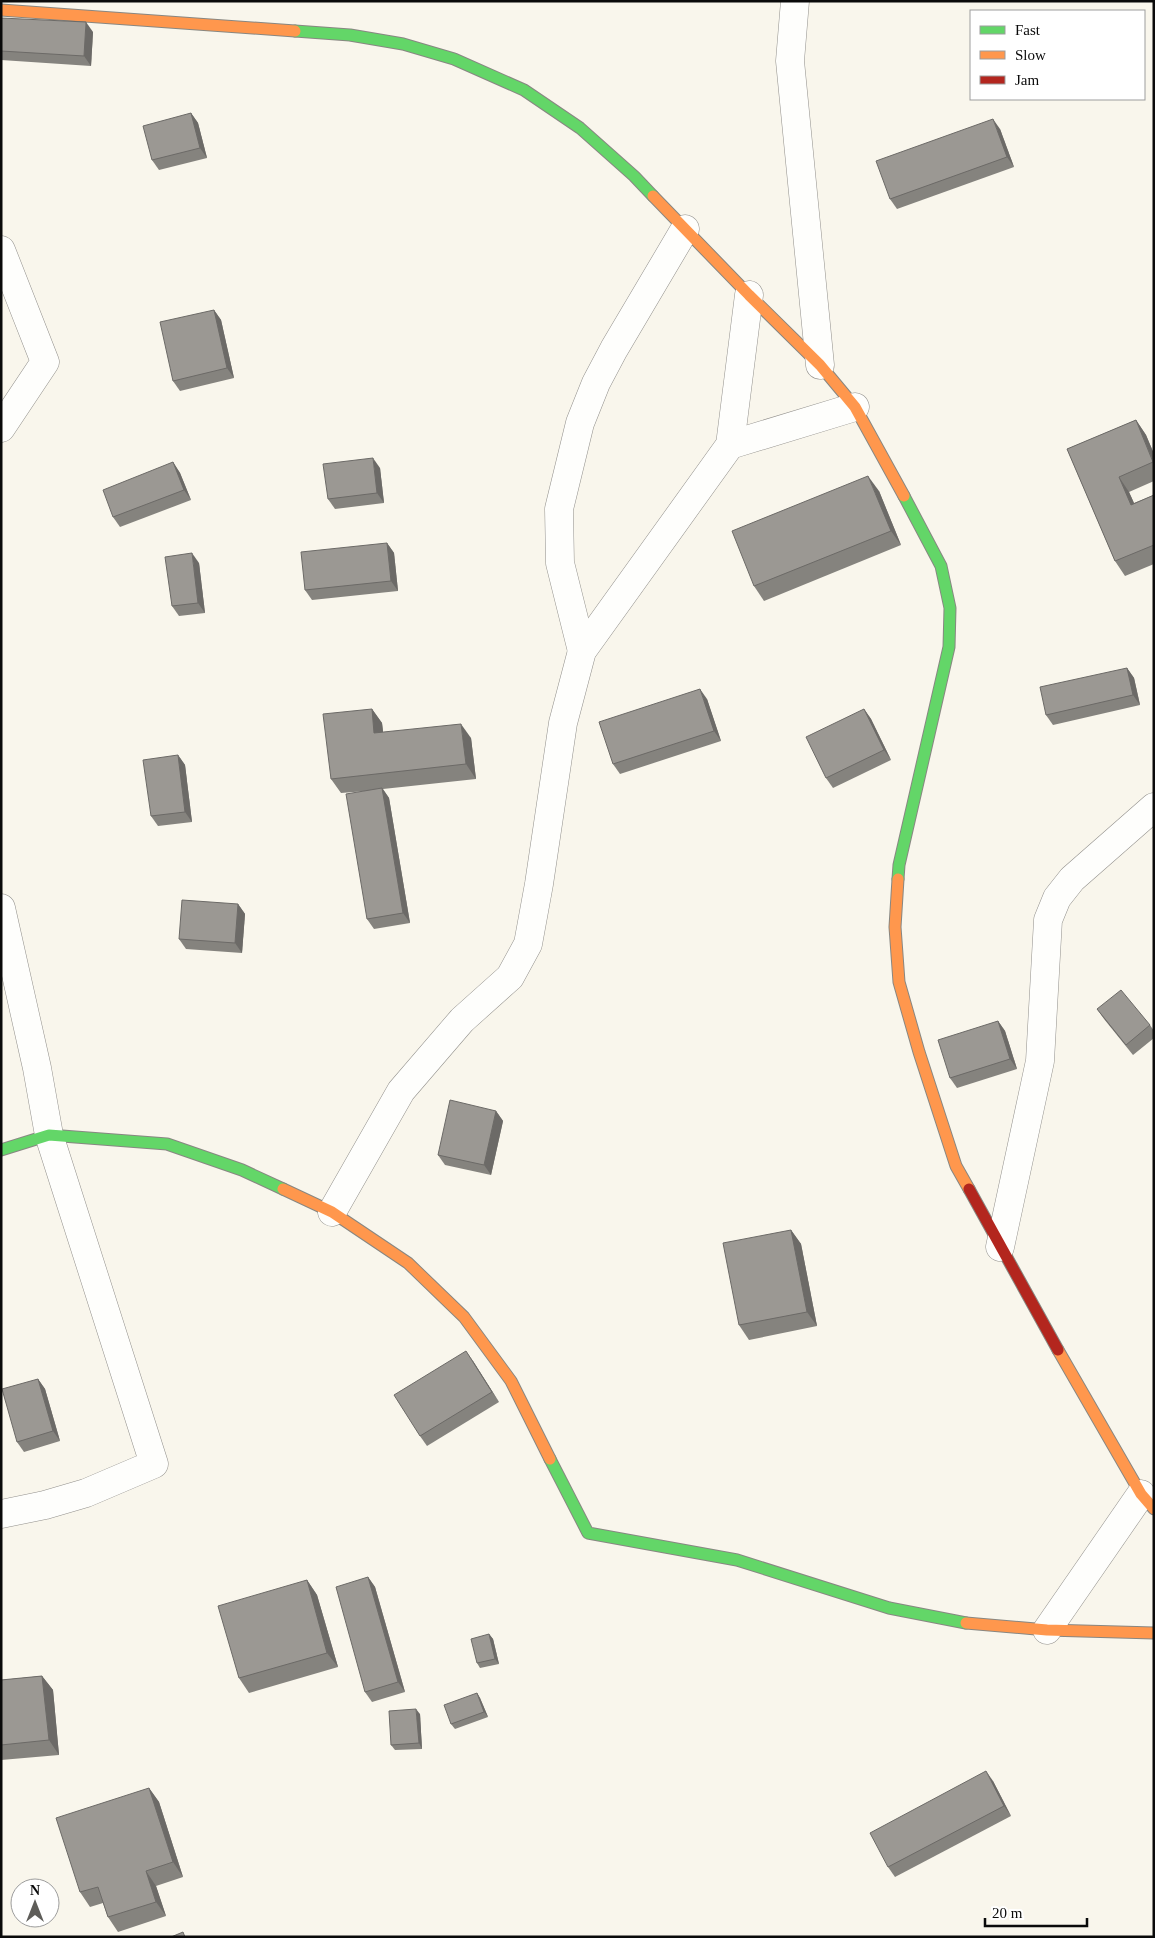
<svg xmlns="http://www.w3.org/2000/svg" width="1155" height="1938" font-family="'Times New Roman',serif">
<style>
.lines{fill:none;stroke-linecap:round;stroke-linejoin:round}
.street-casing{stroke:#92908c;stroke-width:29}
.fast-casing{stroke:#888782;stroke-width:13}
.slow-casing{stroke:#888782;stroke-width:13}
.jam-casing{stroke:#888782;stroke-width:13}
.street{stroke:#fefefc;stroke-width:28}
.fast{stroke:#63d668;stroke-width:11}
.slow{stroke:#ff974d;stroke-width:11}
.jam{stroke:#b3261e;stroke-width:11}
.wall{fill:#85837e}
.shaded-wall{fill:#6c6a67}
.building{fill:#9b9893;stroke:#6c6a67}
</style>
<rect width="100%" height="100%" fill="#f9f6ec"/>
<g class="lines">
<!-- street casing -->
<g class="street-casing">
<g id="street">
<path d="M795 1 790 61 820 365"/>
<path d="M1 250 45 362 1 428"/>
<path d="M730 445 855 407"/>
<path d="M582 651 560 563 559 509 580 423 596 383 614 349 685 229"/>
<path d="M1 908 37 1068 49 1135 154 1464 86 1493 45 1505 1 1514"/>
<path d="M332 1212 401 1091 462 1020 510 977 528 944 539 884 563 723 582 651 730 445 749 295"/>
<path d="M1000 1247 1040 1061 1048 920 1057 898 1072 879 1154 807"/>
<path d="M1047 1630 1141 1494"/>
</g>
</g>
<!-- fast casing -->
<g class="fast-casing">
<g id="fast">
<path d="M295 31 350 35 403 44 454 59 524 90 580 128 634 176 653 196"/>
<path d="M898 879 899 865 949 647 950 608 941 566 904 496"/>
<path d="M1 1150 49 1135 167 1144 242 1170 283 1189"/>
<path d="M550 1459 588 1533 737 1560 889 1608 966 1623"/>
</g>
</g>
<!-- slow casing -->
<g class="slow-casing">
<g id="slow">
<path d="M1 10 295 31"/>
<path d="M653 196 749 295 820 365 855 407 904 496"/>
<path d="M898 879 895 927 899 982 919 1052 956 1166 969 1189"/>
<path d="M283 1189 332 1212 408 1263 464 1317 511 1381 550 1459"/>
<path d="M1058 1350 1141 1494 1154 1509"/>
<path d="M966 1623 1047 1630 1154 1633"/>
</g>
</g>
<!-- jam casing -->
<g class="jam-casing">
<path id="jam" d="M969 1189 1058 1350"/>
</g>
<!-- street -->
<use href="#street" class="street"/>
<!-- fast -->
<use href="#fast" class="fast"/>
<!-- slow -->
<use href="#slow" class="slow"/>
<!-- jam -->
<use href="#jam" class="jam"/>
</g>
<!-- wall -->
<g class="wall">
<path d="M1 18 93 32 91 66 1 60Z"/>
<path d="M191 113 198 123 207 158 159 170 152 160Z"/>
<path d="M1000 129 1014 167 897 209 890 199Z"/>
<path d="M214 310 221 320 234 378 180 391 173 381Z"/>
<path d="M1136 420 1146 435 1154 454V481L1129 492 1134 503 1154 495V564L1125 576 1115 561 1067 449Z"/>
<path d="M173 462 180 473 191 500 120 527 113 517Z"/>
<path d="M380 468 384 503 335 509 328 499Z"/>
<path d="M879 491 901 545 764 601 754 586Z"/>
<path d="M387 543 394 553 398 591 312 600 305 590Z"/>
<path d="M199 563 205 613 179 616 172 606Z"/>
<path d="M1127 668 1134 678 1140 705 1053 725 1046 715Z"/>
<path d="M707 699 721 741 620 774 613 764Z"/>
<path d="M372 709 382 723 383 732 471 738 476 779 383 789 389 798 410 923 374 929 367 919 366 791 341 793 331 779Z"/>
<path d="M864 709 871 719 891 760 833 788 826 778Z"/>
<path d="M178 755 185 765 192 822 158 826 151 816Z"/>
<path d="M238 904 245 914 242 953 186 949 179 939Z"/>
<path d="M1097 1009 1150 1025 1154 1031V1038L1133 1055 1104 1019Z"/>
<path d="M998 1021 1005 1031 1017 1069 957 1088 950 1078Z"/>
<path d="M496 1111 503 1121 491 1175 445 1165 438 1155Z"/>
<path d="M791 1230 801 1244 817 1326 749 1340 739 1325Z"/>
<path d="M473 1361 499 1402 427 1446 420 1436Z"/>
<path d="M38 1379 45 1389 60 1441 24 1452 17 1442Z"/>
<path d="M368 1577 375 1587 405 1692 372 1702 365 1692Z"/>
<path d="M307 1580 317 1595 338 1667 249 1693 239 1678Z"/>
<path d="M489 1634 493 1639 499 1664 480 1668 477 1663Z"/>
<path d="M42 1676 53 1690 59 1755 1 1760V1680Z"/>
<path d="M477 1693 480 1698 488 1717 455 1729 451 1724Z"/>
<path d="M420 1714 422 1749 395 1750 391 1745Z"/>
<path d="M993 1781 1011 1816 895 1877 888 1867Z"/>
<path d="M149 1788 159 1802 183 1877 156 1886 166 1916 118 1932 108 1917 103 1903 90 1907 80 1892Z"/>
</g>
<!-- shaded-wall -->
<g class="shaded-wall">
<path d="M86 22 93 32 91 66 84 56Z"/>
<path d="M191 113 198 123 207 158 200 148Z"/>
<path d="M993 119 1000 129 1014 167 1007 157Z"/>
<path d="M214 310 221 320 234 378 227 368Z"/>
<path d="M1136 420 1146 435 1154 454V463Z"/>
<path d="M373 458 380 468 384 503 377 493Z"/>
<path d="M173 462 180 473 191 500 184 490Z"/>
<path d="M868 476 879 491 901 545 891 531Z"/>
<path d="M1119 477 1129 492 1141 519 1131 505Z"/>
<path d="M387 543 394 553 398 591 391 581Z"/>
<path d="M192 553 199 563 205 613 198 603Z"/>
<path d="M1127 668 1134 678 1140 705 1133 695Z"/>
<path d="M700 689 707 699 721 741 714 731Z"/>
<path d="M372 709 382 723 385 748 374 733Z"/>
<path d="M864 709 871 719 891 760 884 750Z"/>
<path d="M461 724 471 738 476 779 466 764Z"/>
<path d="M178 755 185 765 192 822 185 812Z"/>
<path d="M382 788 389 798 410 923 403 913Z"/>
<path d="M238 904 245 914 242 953 235 943Z"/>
<path d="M998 1021 1005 1031 1017 1069 1010 1059Z"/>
<path d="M496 1111 503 1121 491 1175 484 1165Z"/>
<path d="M791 1230 801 1244 817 1326 807 1312Z"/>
<path d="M466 1351 473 1361 499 1402 492 1392Z"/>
<path d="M38 1379 45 1389 60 1441 53 1431Z"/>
<path d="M368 1577 375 1587 405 1692 398 1682Z"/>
<path d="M307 1580 317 1595 338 1667 327 1653Z"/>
<path d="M489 1634 493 1639 499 1664 495 1659Z"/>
<path d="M42 1676 53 1690 59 1755 49 1740Z"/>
<path d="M477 1693 480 1698 488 1717 484 1712Z"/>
<path d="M416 1709 420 1714 422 1749 419 1743Z"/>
<path d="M986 1771 993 1781 1011 1816 1004 1806Z"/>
<path d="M149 1788 159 1802 183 1877 173 1862Z"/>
<path d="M146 1871 156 1886 166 1916 156 1902Z"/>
</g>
<!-- building -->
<g class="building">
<path d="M1 18 86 22 84 56 1 51Z"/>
<path d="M191 113 200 148 152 160 143 126Z"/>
<path d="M993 119 1007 157 890 199 876 161Z"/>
<path d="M214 310 227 368 173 381 160 322Z"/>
<path d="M1136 420 1153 462 1119 477 1131 505 1154 495V545L1115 561 1067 449Z"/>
<path d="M373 458 377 493 328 499 323 464Z"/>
<path d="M173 462 184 490 113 517 103 490Z"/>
<path d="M868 476 891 531 754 586 732 531Z"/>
<path d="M387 543 391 581 305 590 301 552Z"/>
<path d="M192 553 198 603 172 606 165 557Z"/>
<path d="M1127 668 1133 695 1046 715 1040 687Z"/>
<path d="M700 689 714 731 613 764 599 722Z"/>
<path d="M372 709 374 733 461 724 466 764 331 779 323 714Z"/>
<path d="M864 709 884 750 826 778 806 737Z"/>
<path d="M178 755 185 812 151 816 143 760Z"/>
<path d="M382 788 403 913 367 919 346 794Z"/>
<path d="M182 900 238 904 235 943 179 939Z"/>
<path d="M1121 990 1150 1025 1126 1045 1097 1009Z"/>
<path d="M998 1021 1010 1059 950 1078 938 1040Z"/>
<path d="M450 1100 496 1111 484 1165 438 1155Z"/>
<path d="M791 1230 807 1312 739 1325 723 1243Z"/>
<path d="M466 1351 492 1392 420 1436 394 1395Z"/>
<path d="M38 1379 53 1431 17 1442 2 1389Z"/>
<path d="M368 1577 398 1682 365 1692 336 1587Z"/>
<path d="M307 1580 327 1653 239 1678 218 1606Z"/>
<path d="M489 1634 495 1659 477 1663 471 1639Z"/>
<path d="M42 1676 49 1740 1 1745V1680Z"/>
<path d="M477 1693 484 1712 451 1724 444 1705Z"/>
<path d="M416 1709 419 1743 391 1745 389 1711Z"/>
<path d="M986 1771 1004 1806 888 1867 870 1833Z"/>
<path d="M149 1788 173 1862 146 1871 156 1902 108 1917 98 1887 80 1892 56 1818Z"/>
<path d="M183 1932 185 1937H171Z"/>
</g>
<!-- border -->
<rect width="1155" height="1938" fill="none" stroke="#0a0a0a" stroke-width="5"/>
<!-- legend -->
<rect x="970" y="10" width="175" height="90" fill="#ffffff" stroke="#9d9d9d"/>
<rect x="980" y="26" width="25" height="8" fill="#63d668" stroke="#9d9d9d"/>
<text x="1015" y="35" font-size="15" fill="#0a0a0a">Fast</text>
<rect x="980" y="51" width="25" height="8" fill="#ff974d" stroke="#9d9d9d"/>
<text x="1015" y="60" font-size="15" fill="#0a0a0a">Slow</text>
<rect x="980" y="76" width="25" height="8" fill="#b3261e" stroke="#9d9d9d"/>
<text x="1015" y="85" font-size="15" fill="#0a0a0a">Jam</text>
<!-- north arrow -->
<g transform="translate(35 1903)"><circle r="24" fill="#ffffff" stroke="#9d9d9d"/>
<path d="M0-4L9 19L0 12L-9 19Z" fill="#5e5d59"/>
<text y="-8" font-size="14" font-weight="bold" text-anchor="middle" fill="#0a0a0a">N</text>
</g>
<!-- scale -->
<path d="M985 1918v8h102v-8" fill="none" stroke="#0a0a0a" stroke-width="2.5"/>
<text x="992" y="1918" font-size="15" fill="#0a0a0a" stroke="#ffffff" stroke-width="4" paint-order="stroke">20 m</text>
</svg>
